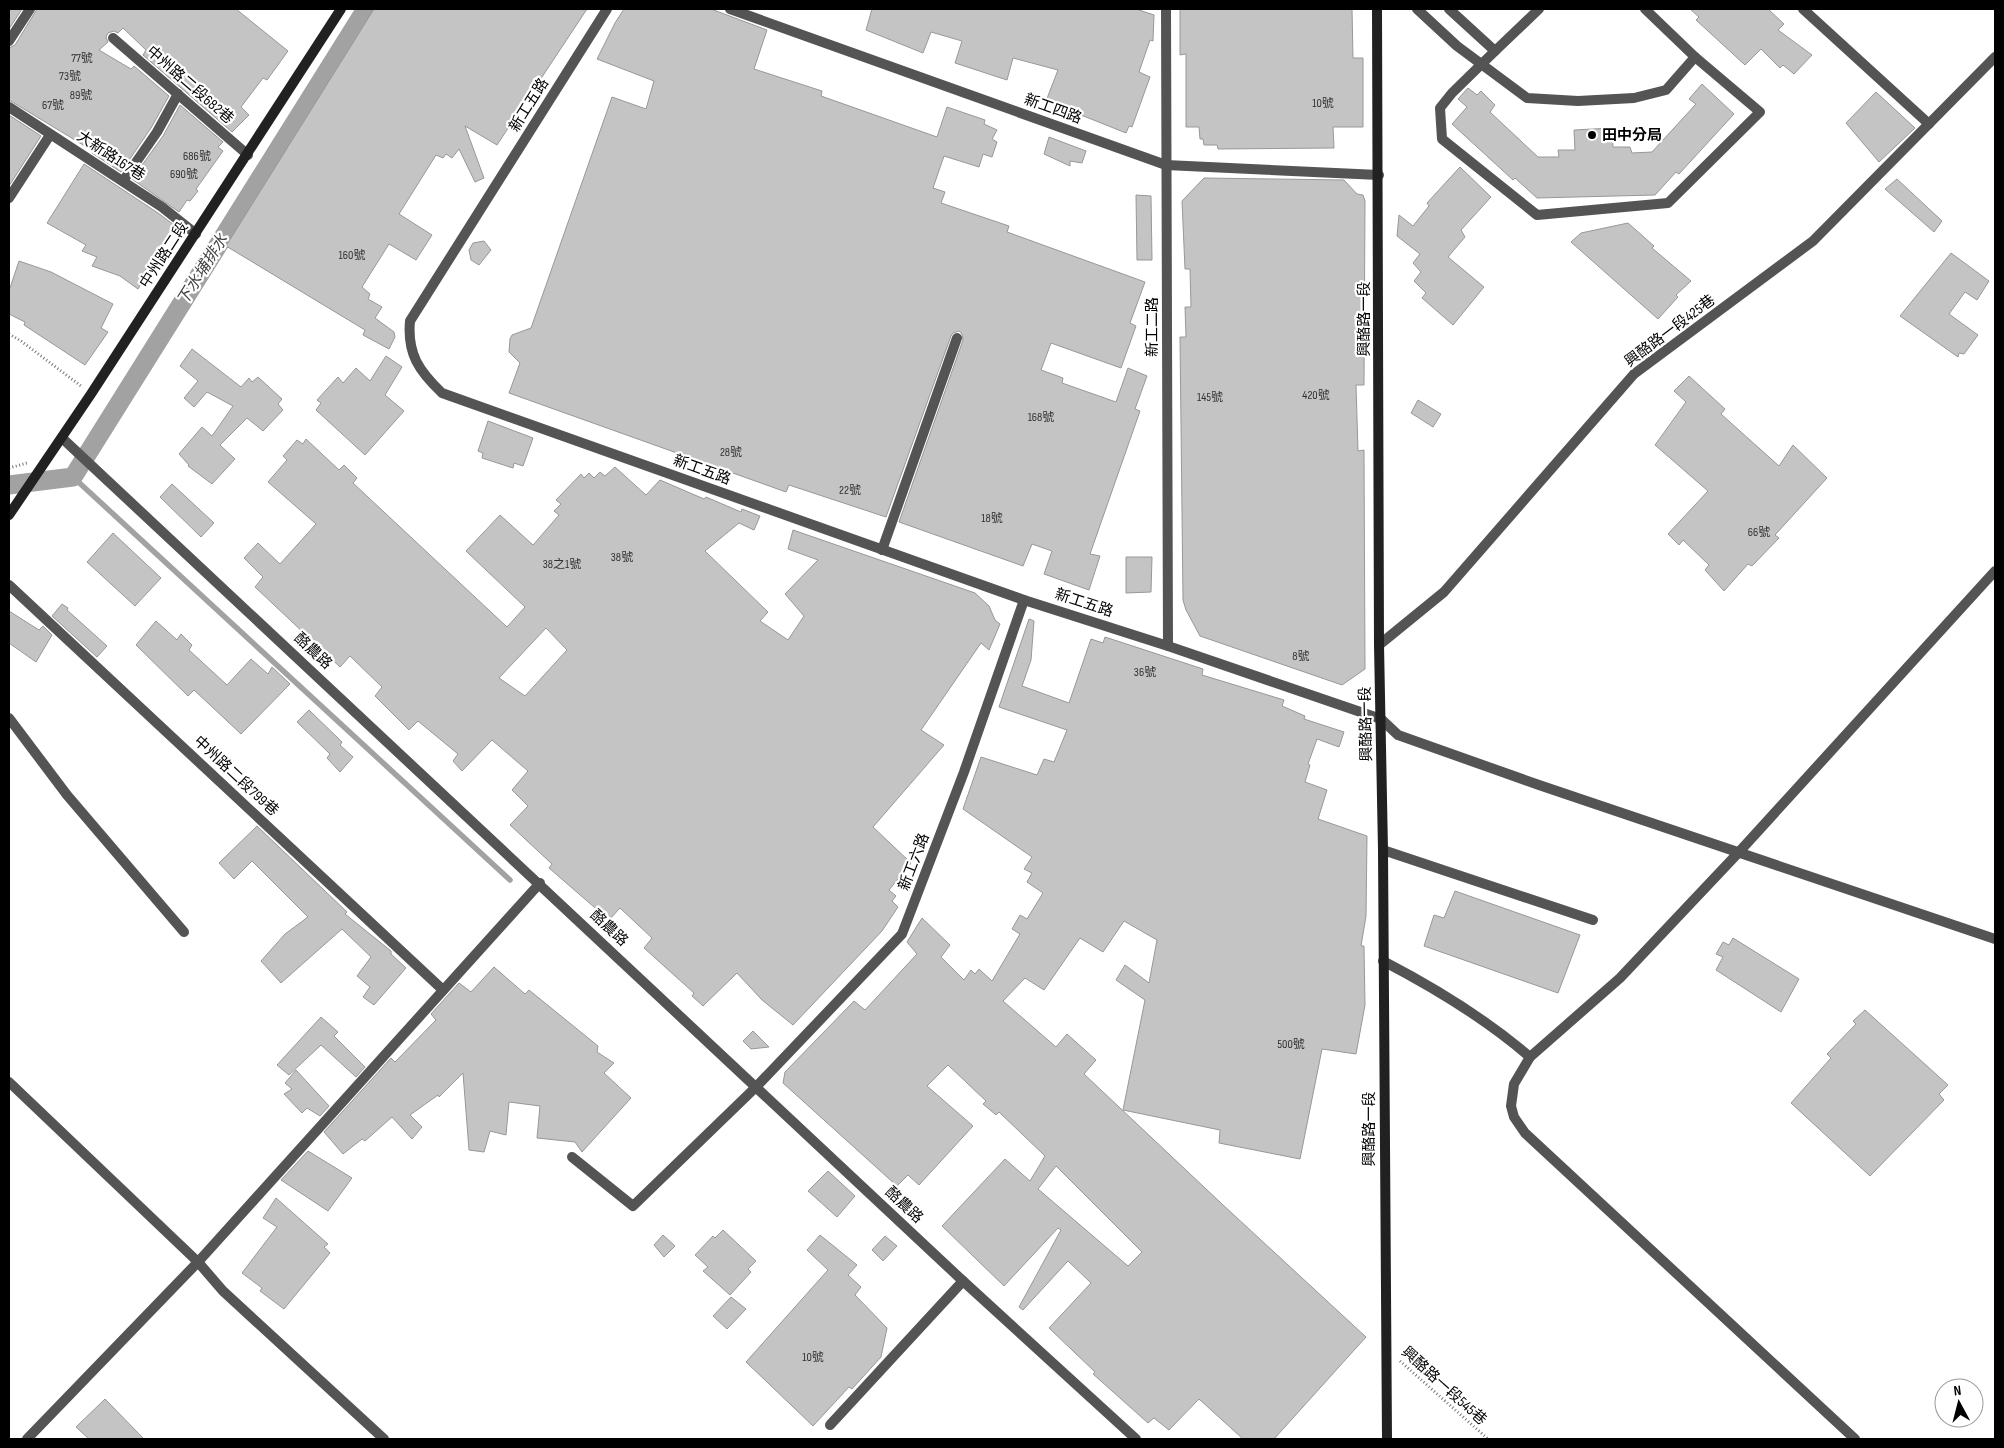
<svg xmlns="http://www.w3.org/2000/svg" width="2004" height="1448" font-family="'Sofia Sans Condensed','Noto Sans TC',sans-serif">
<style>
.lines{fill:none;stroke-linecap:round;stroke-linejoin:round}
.stream{stroke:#a2a2a2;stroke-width:5.5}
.canal{stroke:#a2a2a2;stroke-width:19}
.building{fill:#c4c4c4;stroke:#989898;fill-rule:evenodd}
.path{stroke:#767676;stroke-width:3;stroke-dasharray:1 2.5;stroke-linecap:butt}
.lane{stroke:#545454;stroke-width:10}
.street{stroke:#545454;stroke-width:10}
.secondary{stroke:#212121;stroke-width:10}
.poi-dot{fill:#000;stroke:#fff;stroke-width:2}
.labels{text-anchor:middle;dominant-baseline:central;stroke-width:4.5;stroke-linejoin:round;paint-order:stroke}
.number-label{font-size:12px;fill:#313131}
.street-label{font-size:15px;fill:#000;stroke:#fff}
.poi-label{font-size:15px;font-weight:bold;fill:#000;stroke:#fff;text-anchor:start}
.water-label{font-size:16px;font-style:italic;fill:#434343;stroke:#fff}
</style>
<rect width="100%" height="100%" fill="#fff"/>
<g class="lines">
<!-- stream -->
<path class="stream" d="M73 477 510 880"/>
<!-- canal -->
<path class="canal" d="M9 485 73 477 366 9"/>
</g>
<!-- building -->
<g class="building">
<path d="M9 9H22L9 29Z"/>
<path d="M37 9H236L288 51 267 80 263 78 241 107 249 115 232 132 143 55 146 50 123 28 118 33 114 31 108 33 106 37 108 42 99 50 131 69 134 66 169 96 151 128 121 172 92 153 93 151 9 100V48L15 45Z"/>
<path d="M374 9H587L497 145 465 126 484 178 475 182 459 149 452 158 446 154 443 158 436 155 399 214 432 235 416 260 389 244 362 287 370 294 368 299 382 307 375 318 394 332 395 337 389 349 363 335 365 330 226 246Z"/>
<path d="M624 9H711L767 30 754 69 822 91 821 96 937 137 947 107 985 120 984 124 997 130 992 139 997 142 992 157 983 154 979 167 944 156 933 188 945 192 941 203 1009 226 1007 232 1145 282 1130 323 1136 326 1121 368 1051 343 1041 370 1063 378 1062 383 1116 402 1128 368 1147 376 1135 409 1140 411 1090 554 1100 556 1089 590 1044 574 1052 551 1032 544 1023 566 899 522 963 340 962 334 959 331 953 333 951 336 886 517 789 485 786 492 509 393 520 363 509 352 510 339 512 335 531 328 612 97 646 109 654 81 597 59 615 23Z"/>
<path d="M872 9H1136L1154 15 1153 41 1150 40 1139 72 1150 77 1132 127 1129 126 1126 133 1046 101 1058 70 1013 58 1007 80 955 63 962 41 931 32 923 53 866 30Z"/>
<path d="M1180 9H1352L1353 58H1363V127H1333L1334 148 1218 149 1217 145H1204L1203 139H1200L1199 127H1186V54L1180 55Z"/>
<path d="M1690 9H1768L1784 24 1778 30 1812 55 1794 74 1783 65 1780 68 1761 49 1745 65 1696 20 1699 17Z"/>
<path d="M1702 84 1734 114 1679 174 1676 172 1655 195 1537 198 1515 178 1513 180 1452 124 1467 107 1458 99 1468 88 1477 95 1481 91 1495 105 1490 112 1538 157H1559L1558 150H1575L1574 130 1612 128 1613 147H1630L1632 153 1652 152 1696 104 1689 99Z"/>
<path d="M1876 92 1915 128 1879 162 1846 123Z"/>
<path d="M180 105 223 142 218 147 223 151 196 189 198 191 190 201 187 200 179 212 132 179 163 136Z"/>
<path d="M9 115 41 136 9 186Z"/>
<path d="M1049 137 1086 151 1082 163 1070 161V166L1044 154Z"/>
<path d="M84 164 158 213 174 225 144 272 147 274 138 289 120 276 92 266 97 257 82 251 86 245 47 223Z"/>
<path d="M1460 167 1491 197 1461 230 1465 237 1448 257 1484 287 1453 325 1422 298 1426 293 1414 281 1421 272 1413 263 1420 254 1397 236 1399 215 1413 226 1429 206 1427 203Z"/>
<path d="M1204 178 1344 180 1357 194 1363 195 1365 201 1364 385H1356L1358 451 1364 450 1365 669 1342 685 1200 636 1186 610 1183 600 1180 337H1186L1185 307H1191L1190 269H1185L1182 201Z"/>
<path d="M1897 179 1942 221 1934 232 1885 189Z"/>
<path d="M1136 195 1151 196 1152 260H1137Z"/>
<path d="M1628 223 1654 246 1652 248 1691 281 1676 295 1678 297 1658 319 1571 242 1581 233Z"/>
<path d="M484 241 491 250 479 265 471 260 469 250 473 243Z"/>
<path d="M1951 253 1989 281 1977 300 1965 292 1949 314 1978 335 1964 354 1959 353 1958 357 1900 316Z"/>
<path d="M19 261 51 272 113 304 101 328 108 332 85 365 24 325 25 322 9 314V291Z"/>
<path d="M192 349 241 387 249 378 252 382 258 377 282 399 278 404 283 410 263 431 247 418 220 445 235 459 212 484 188 466 189 465 179 454 202 427 212 436 233 406 207 392 194 407 184 398 198 381 180 366Z"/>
<path d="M386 356 402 367 385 395 404 411 365 455 316 410 321 403 317 400 338 377 343 383 356 368 370 381Z"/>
<path d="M1689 376 1725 409 1721 414 1779 466 1793 445 1827 478 1775 535 1779 538 1752 566 1748 564 1724 591 1705 570 1709 565 1683 540 1679 545 1668 534 1708 491 1655 445 1686 402 1674 391Z"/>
<path d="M1418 400 1441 414 1433 427 1411 413Z"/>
<path d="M488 421 533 438 523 466 514 463 513 468 482 458 483 453 478 451Z"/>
<path d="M306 439 339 470 344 465 357 478 353 483 507 627 525 607 466 551 500 515 533 545 559 515 554 511 561 504 556 500 581 474 584 478 589 473 594 478 600 472 605 476 615 467 646 495 660 480 704 499 706 497 741 512 742 509 760 516 754 530 739 523 705 551 768 612 760 621 788 640 804 616 785 594 818 560 788 549 793 530 975 593 989 606 995 620 1000 624 989 650 981 643 921 730 944 745 873 827 911 863 889 890 896 896 892 901 898 907 882 931 793 1025 762 1000 737 973 703 1006 692 996 694 993 644 948 652 938 620 908 609 920 549 868 552 864 510 825 528 806 512 790 528 771 492 740 462 771 453 761 458 754 418 721 409 730 375 696 382 687 350 656 340 667 255 587 263 577 244 558 258 543 280 564 316 524 268 482 287 460 283 456 297 440 303 444ZM546 628 567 650 525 696 499 678Z"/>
<path d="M172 484 214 523 201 537 160 497Z"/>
<path d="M113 533 161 578 135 606 87 562Z"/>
<path d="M1126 557H1152L1151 592 1126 593Z"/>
<path d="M62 604 68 608 67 610 107 646 97 657 52 616Z"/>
<path d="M9 611 39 630 43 626 52 635 36 662 9 643Z"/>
<path d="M1029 619 1034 621 1031 660 1022 686 1069 703 1091 639 1103 643 1105 637 1203 669 1202 675 1284 700 1282 706 1305 716 1304 719 1344 732 1339 747 1317 739 1308 764 1310 765 1305 782 1327 790 1318 819 1367 836 1366 916 1361 946H1364L1365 1005 1356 1054 1322 1049 1300 1159 1219 1143 1220 1130 1123 1110 1145 1000 1116 980 1125 965 1149 983 1157 940 1124 921 1103 952 1080 938 1044 990 1025 978 1003 1001 1056 1047 1067 1034 1096 1060 1084 1074 1222 1204 1366 1337 1274 1439H1243L1199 1399 1169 1430 1154 1418 1148 1423 1093 1374 1095 1372 1049 1328 1091 1283 1068 1261 1023 1310 1019 1307 1061 1230 1058 1228 1004 1286 942 1226 1005 1159 1030 1181 1045 1156 999 1112 996 1115 983 1104 986 1101 948 1065 927 1086 973 1126 919 1185 908 1175 897 1186 783 1083 785 1072 854 1001 865 1010 917 954 907 942 922 918 950 945 941 957 964 980 971 970 975 974 979 969 992 981 1020 934 1012 929 1020 915 1027 919 1043 893 1027 882 1032 873 1024 869 1032 857 963 809 981 757 1037 775 1044 759 1054 762 1067 730 999 707ZM1056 1166 1142 1252 1128 1266 1038 1189Z"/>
<path d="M156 621 177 640 181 634 192 645 189 650 227 685 251 659 268 674 272 667 290 684 241 734 194 690 188 696 136 645Z"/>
<path d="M309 710 342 742 340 745 353 757 340 772 327 758 330 754 297 722Z"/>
<path d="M257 826 347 912 345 914 391 951V954L406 968 374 1005 363 997 370 987 357 976 371 957 342 929 281 983 261 961 285 934 308 917 252 861 234 879 219 863Z"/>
<path d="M1455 891 1580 935 1558 993 1424 946 1434 915 1444 918Z"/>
<path d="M1733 938 1799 979 1781 1012 1716 970 1723 957 1716 954 1723 942 1729 945Z"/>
<path d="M494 967 525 994 529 990 598 1046 597 1052 614 1063 604 1073 631 1098 582 1152 575 1142 537 1138 540 1106 509 1102 506 1135 490 1131 484 1152 469 1150 463 1073 439 1097 438 1095 410 1115 422 1127 412 1139 392 1117 365 1141 362 1139 343 1154 324 1132 391 1058 395 1062 436 1020 431 1014 459 983 471 992Z"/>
<path d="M1865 1010 1948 1085 1939 1094 1944 1100 1870 1176 1791 1103 1831 1058 1827 1054 1856 1024 1853 1021Z"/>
<path d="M321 1017 338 1032 334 1036 365 1067 356 1077 321 1045 289 1075 277 1065Z"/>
<path d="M753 1031 769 1047 751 1049 743 1041Z"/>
<path d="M296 1070 329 1106 320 1116 307 1108 302 1113 284 1094 292 1089 285 1083Z"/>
<path d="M308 1151 352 1178 328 1211 281 1180Z"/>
<path d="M828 1171 855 1196 837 1217 808 1191Z"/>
<path d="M276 1198 328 1244 324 1247 330 1253 284 1309 260 1291 262 1288 242 1273 277 1227 263 1218Z"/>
<path d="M723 1230 756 1261 748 1269 751 1272 730 1295 703 1271 708 1267 695 1255 713 1236 715 1238Z"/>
<path d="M663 1235 675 1246 664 1257 654 1245Z"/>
<path d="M820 1235 857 1265 848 1275 861 1287 855 1295 887 1328 881 1357 852 1389 849 1387 813 1426 746 1362 828 1270 807 1250Z"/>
<path d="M885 1236 897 1246 883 1261 872 1250Z"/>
<path d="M731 1297 746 1309 727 1329 713 1316Z"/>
<path d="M105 1399 144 1439H89L76 1427Z"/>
</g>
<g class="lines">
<!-- path -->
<g class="path">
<path d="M9 334 21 341 81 386"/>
<path d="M9 468 27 463"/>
<path d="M1400 1361 1488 1439"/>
</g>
<!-- lane -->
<g class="lane">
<path d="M1803 9 1929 124"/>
<path d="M113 38 248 155"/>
<path d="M9 41 30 9"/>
<path d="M1495 51 1452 93 1440 108 1442 139 1537 215 1668 203 1760 112 1695 57"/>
<path d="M9 107 162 207 196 234"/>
<path d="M123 181 157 132 178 94"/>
<path d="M9 198 50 135"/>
<path d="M9 585 443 990"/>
<path d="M1379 645 1444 592 1634 374 1813 241 1995 57"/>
<path d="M9 718 67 795 184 932"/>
<path d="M1381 719 1398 735 1539 785 1995 939"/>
<path d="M1383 850 1593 920"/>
<path d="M1383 961C1435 988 1486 1019 1530 1057"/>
<path d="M9 1082 198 1262 223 1291 384 1439"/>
<path d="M572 1157 633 1206 756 1087"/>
<path d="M830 1425 963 1281"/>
<path d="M27 1439 198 1262 540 883"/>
<path d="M1855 1439 1525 1133 1514 1117 1511 1106 1514 1084 1530 1057 1620 978 1739 852 1995 571"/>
</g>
<!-- street -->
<g class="street">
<path d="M607 9 410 321C407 354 419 371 442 393L1024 600 1168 646 1381 719"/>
<path d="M730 9 1166 165 1379 175"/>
<path d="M1166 9 1168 646"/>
<path d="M1417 9 1457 46 1527 98 1578 101 1634 98 1666 90 1695 57 1645 9"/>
<path d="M1449 9 1495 51 1539 9"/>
<path d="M62 438 963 1281 1136 1439"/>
<path d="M882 550 957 338"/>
<path d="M756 1087 902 934 964 772 1024 600"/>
</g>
<!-- secondary -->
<g class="secondary">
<path d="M1377 9 1379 645 1383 850 1387 1439"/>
<path d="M9 515 91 394 341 9"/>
</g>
</g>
<!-- markers -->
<circle class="poi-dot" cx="1592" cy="135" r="5"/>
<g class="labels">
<!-- number labels -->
<g class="number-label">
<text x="82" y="58">77號</text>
<text x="70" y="76">73號</text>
<text x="81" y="95">89號</text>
<text x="1323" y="103">10號</text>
<text x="53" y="105">67號</text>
<text x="197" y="156">686號</text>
<text x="184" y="174">690號</text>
<text x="352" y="255">160號</text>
<text x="1316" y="395">420號</text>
<text x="1210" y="397">145號</text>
<text x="1041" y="417">168號</text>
<text x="731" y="452">28號</text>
<text x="850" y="490">22號</text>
<text x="992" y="518">18號</text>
<text x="1759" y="532">66號</text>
<text x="622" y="557">38號</text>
<text x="562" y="564">38之1號</text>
<text x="1301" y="656">8號</text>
<text x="1145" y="672">36號</text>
<text x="1291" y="1044">500號</text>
<text x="813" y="1357">10號</text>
</g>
<!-- street labels -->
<g class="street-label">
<text transform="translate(190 85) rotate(41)">中州路二段682巷</text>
<text transform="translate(529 105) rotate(-58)">新工五路</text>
<text transform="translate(1053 109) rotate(20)">新工四路</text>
<text transform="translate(111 156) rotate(33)">大新路167巷</text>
<text transform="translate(164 255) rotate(-57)">中州路二段</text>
<text transform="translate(1364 319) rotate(-90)">興酪路一段</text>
<text transform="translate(1152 327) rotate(-90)">新工二路</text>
<text transform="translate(1670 331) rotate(-37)">興酪路一段425巷</text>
<text transform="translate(702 470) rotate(20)">新工五路</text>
<text transform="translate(1084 603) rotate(18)">新工五路</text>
<text transform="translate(313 651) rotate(43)">酪農路</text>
<text transform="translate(1366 724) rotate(-91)">興酪路一段</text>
<text transform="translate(236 776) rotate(43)">中州路二段799巷</text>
<text transform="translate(914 862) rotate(-69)">新工六路</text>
<text transform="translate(609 928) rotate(43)">酪農路</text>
<text transform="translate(1369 1129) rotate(-90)">興酪路一段</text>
<text transform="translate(904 1205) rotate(43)">酪農路</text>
<text transform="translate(1444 1386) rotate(42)">興酪路一段545巷</text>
</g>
<!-- poi labels -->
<g class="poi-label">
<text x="1602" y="135">田中分局</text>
</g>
<!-- water labels -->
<g class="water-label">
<text transform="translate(203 270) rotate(-58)">下水埔排水</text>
</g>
</g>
<!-- border -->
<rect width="2004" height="1448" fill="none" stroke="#000000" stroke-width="20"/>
<!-- north arrow -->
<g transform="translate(1959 1403) rotate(353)"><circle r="24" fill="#ffffff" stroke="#999999"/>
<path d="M0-4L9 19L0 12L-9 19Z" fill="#000000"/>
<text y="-8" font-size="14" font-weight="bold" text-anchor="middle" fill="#000000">N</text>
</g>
</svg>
